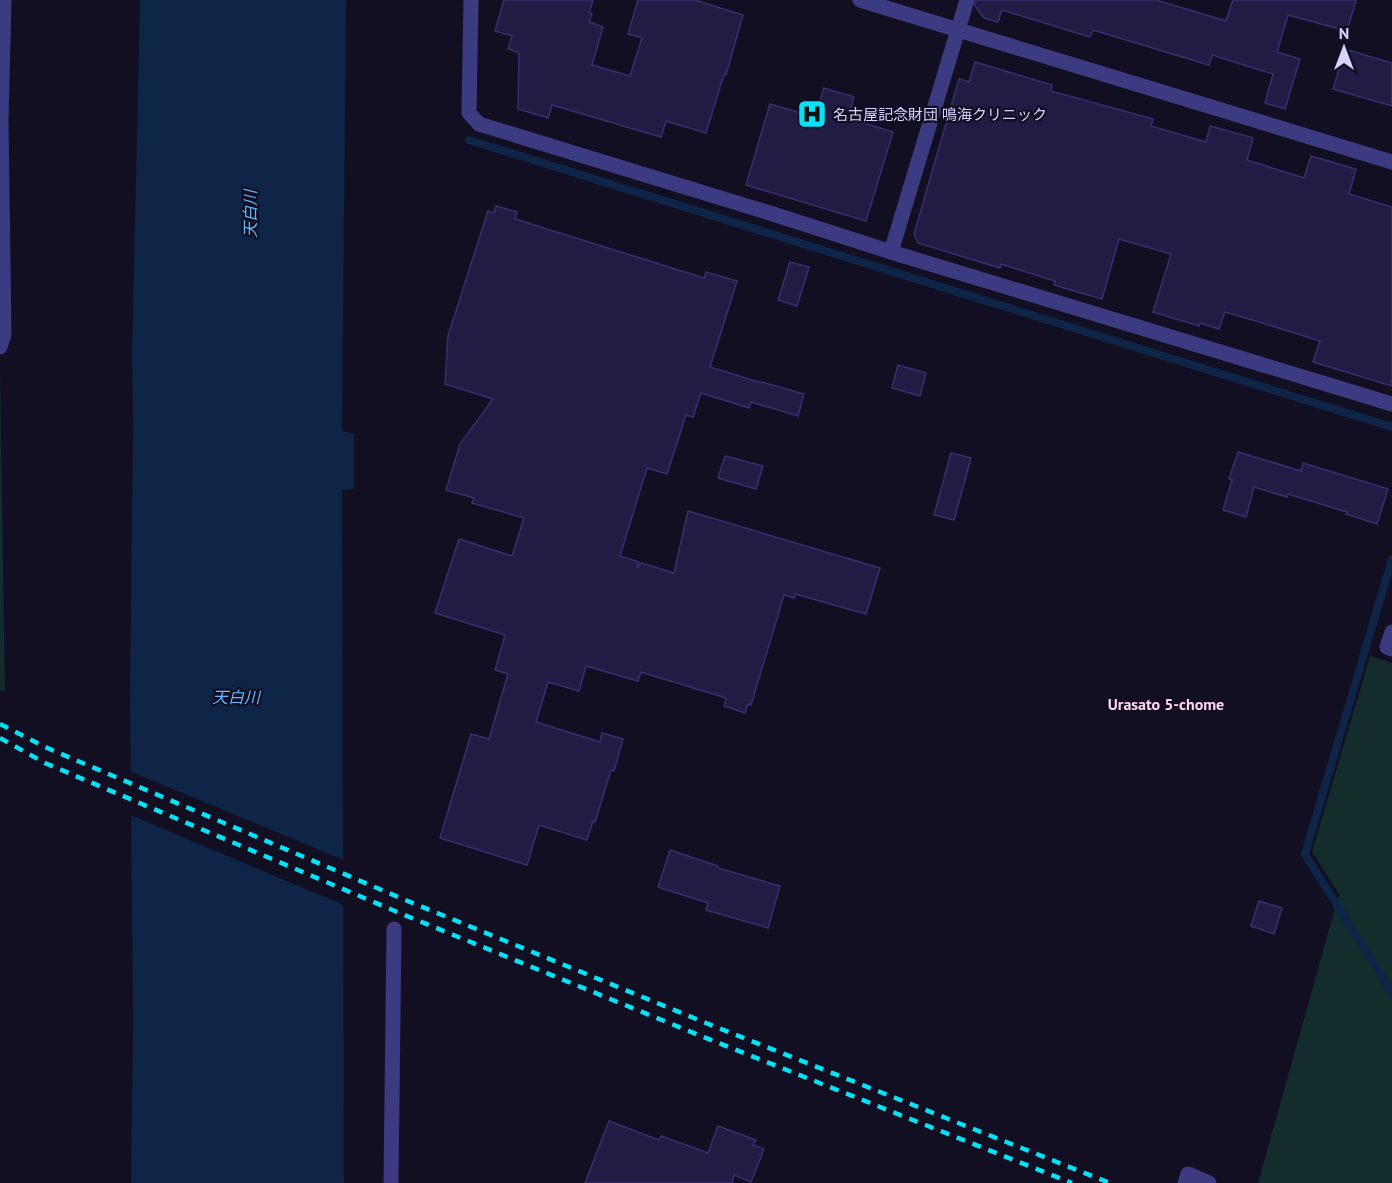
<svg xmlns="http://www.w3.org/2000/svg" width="1392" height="1183" font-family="'PT Sans','Noto Sans JP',sans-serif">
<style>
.green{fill:#122d2b}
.water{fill:#0e2547}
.pier{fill:#120f23}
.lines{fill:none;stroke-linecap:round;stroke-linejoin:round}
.stream{stroke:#0e2547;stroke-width:8}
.building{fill:#221b43;stroke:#392e6f;stroke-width:1.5}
.minor{stroke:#3c3b81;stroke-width:15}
.rail{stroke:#06e3f6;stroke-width:4.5;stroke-dasharray:9 8;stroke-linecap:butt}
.labels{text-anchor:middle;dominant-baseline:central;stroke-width:4.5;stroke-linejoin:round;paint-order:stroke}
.poi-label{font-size:15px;fill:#d6d2fe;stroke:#120f23;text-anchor:start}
.water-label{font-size:16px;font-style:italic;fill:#62b8fb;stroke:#120f23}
.neighbourhood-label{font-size:16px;font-weight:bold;fill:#fed4ef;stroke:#120f23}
</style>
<rect width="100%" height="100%" fill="#120f23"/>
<!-- green -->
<g class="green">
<path d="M0 367 5 692 0 690Z"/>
<path d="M1370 656 1392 663V1183H1258L1339 894 1312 852Z"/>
</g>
<!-- water -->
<path class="water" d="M140 0H346L342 431 354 434V489L342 490 344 1183H131L133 1025 130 692 133 427 132 355Z"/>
<!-- pier -->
<path class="pier" d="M127 770 346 861V906L128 814Z"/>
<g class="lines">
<!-- stream -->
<g class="stream">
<path d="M469 140 1392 427"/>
<path d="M1392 559 1305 854 1392 993"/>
</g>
</g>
<!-- building -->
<g class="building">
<path d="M504 0H593L589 13 592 14 589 22 603 27 592 65 630 76 642 38 628 34 638 0H695L743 15 726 75 724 74 706 133 666 121 661 137 552 105 548 118 518 109 519 53 508 49 512 36 495 31Z"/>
<path d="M976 0H1156L1226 21 1233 0H1356L1347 31 1288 15 1277 52 1300 59 1285 109 1265 103 1273 74 1212 55 1209 65 1093 30 1090 37 1002 10 998 22 984 18 975 6Z"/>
<path d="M1345 49 1392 63V106L1333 89Z"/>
<path d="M975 62 1052 85 1051 91 1153 119 1151 126 1206 142 1210 126 1253 138 1247 160 1304 178 1311 156 1356 169 1349 194 1392 207V386L1313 362 1320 341 1256 321 1225 312 1219 329 1200 323 1199 326 1153 312 1171 254 1119 239 1102 299 1054 285 1055 281 1001 264 1000 268 918 243 914 234 959 79 969 82Z"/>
<path d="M824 88 854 97 848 118 893 132 866 221 746 185 770 104 815 117Z"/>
<path d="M496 206 517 212 515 219 704 278 706 272 737 281 710 367 762 383V382L804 394 798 416 751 402 749 408 701 393 693 417 686 415 667 474 647 468 620 556 639 562 637 568 642 563 674 573 688 511 880 568 866 614 795 594 794 598 784 595 751 705 748 704 745 713 724 706 726 698 641 672 638 681 586 666 579 691 548 682 536 722 600 742 602 733 623 739 614 771 611 770 595 822 593 821 587 840 539 825 527 865 440 838 471 734 489 739 508 674 495 670 505 635 435 613 459 539 512 556 524 518 472 503 474 498 446 490 460 444 493 399 445 384 448 336 488 211 494 213Z"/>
<path d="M790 262 809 267 797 306 778 300Z"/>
<path d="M898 365 926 373 920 396 892 388Z"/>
<path d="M1238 452 1301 471 1303 463 1388 489 1377 524 1346 514 1347 512 1288 494 1287 497 1254 487 1246 517 1223 510 1232 480 1229 479Z"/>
<path d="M951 453 971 458 954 520 934 515Z"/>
<path d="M725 456 763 466 756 489 718 478Z"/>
<path d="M670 850 718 866V868L780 886 768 928 706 910 708 903 658 887Z"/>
<path d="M1259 901 1282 908 1274 934 1251 926Z"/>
<path d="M609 1121 659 1140 661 1136 708 1153 718 1126 756 1140 753 1145 764 1149 751 1182 734 1175 732 1183H585Z"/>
</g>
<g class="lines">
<!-- minor -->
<g class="minor">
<path d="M471 0 469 113 479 124 773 214 891 252 1392 404"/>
<path d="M860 0 1392 162"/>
<path d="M891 252 967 0"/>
<path d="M0 347 4 335 1 120 4 0"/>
<path d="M1392 632 1387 647 1392 649"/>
<path d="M391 1183 394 929"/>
<path d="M1185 1183 1188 1174 1209 1183"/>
</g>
<!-- rail -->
<g class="rail">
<path d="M0 724 45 747 403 899 706 1023 1110 1183"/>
<path d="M0 738 45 763 402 914 701 1036 1072 1183"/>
</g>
</g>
<!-- icons -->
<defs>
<g id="hospital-square" transform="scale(1.5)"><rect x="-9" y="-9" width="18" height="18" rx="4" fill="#06e3f6" stroke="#120f23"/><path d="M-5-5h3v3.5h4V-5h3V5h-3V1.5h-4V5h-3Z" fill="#111"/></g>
</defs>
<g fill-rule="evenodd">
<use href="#hospital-square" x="812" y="114"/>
</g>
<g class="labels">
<!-- poi labels -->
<g class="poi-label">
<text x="833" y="114">名古屋記念財団 鳴海クリニック</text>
</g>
<!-- water labels -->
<g class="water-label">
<text transform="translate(250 214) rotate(-90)">天白川</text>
<text x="236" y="697">天白川</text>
</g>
<!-- neighbourhood labels -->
<g class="neighbourhood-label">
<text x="1166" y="704">Urasato 5-chome</text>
</g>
</g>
<!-- north arrow -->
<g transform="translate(1344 48)" stroke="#120f23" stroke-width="4.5" paint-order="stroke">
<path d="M0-4.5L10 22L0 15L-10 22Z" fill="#d6d2fe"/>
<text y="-9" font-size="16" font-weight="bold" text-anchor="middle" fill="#d6d2fe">N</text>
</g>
</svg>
